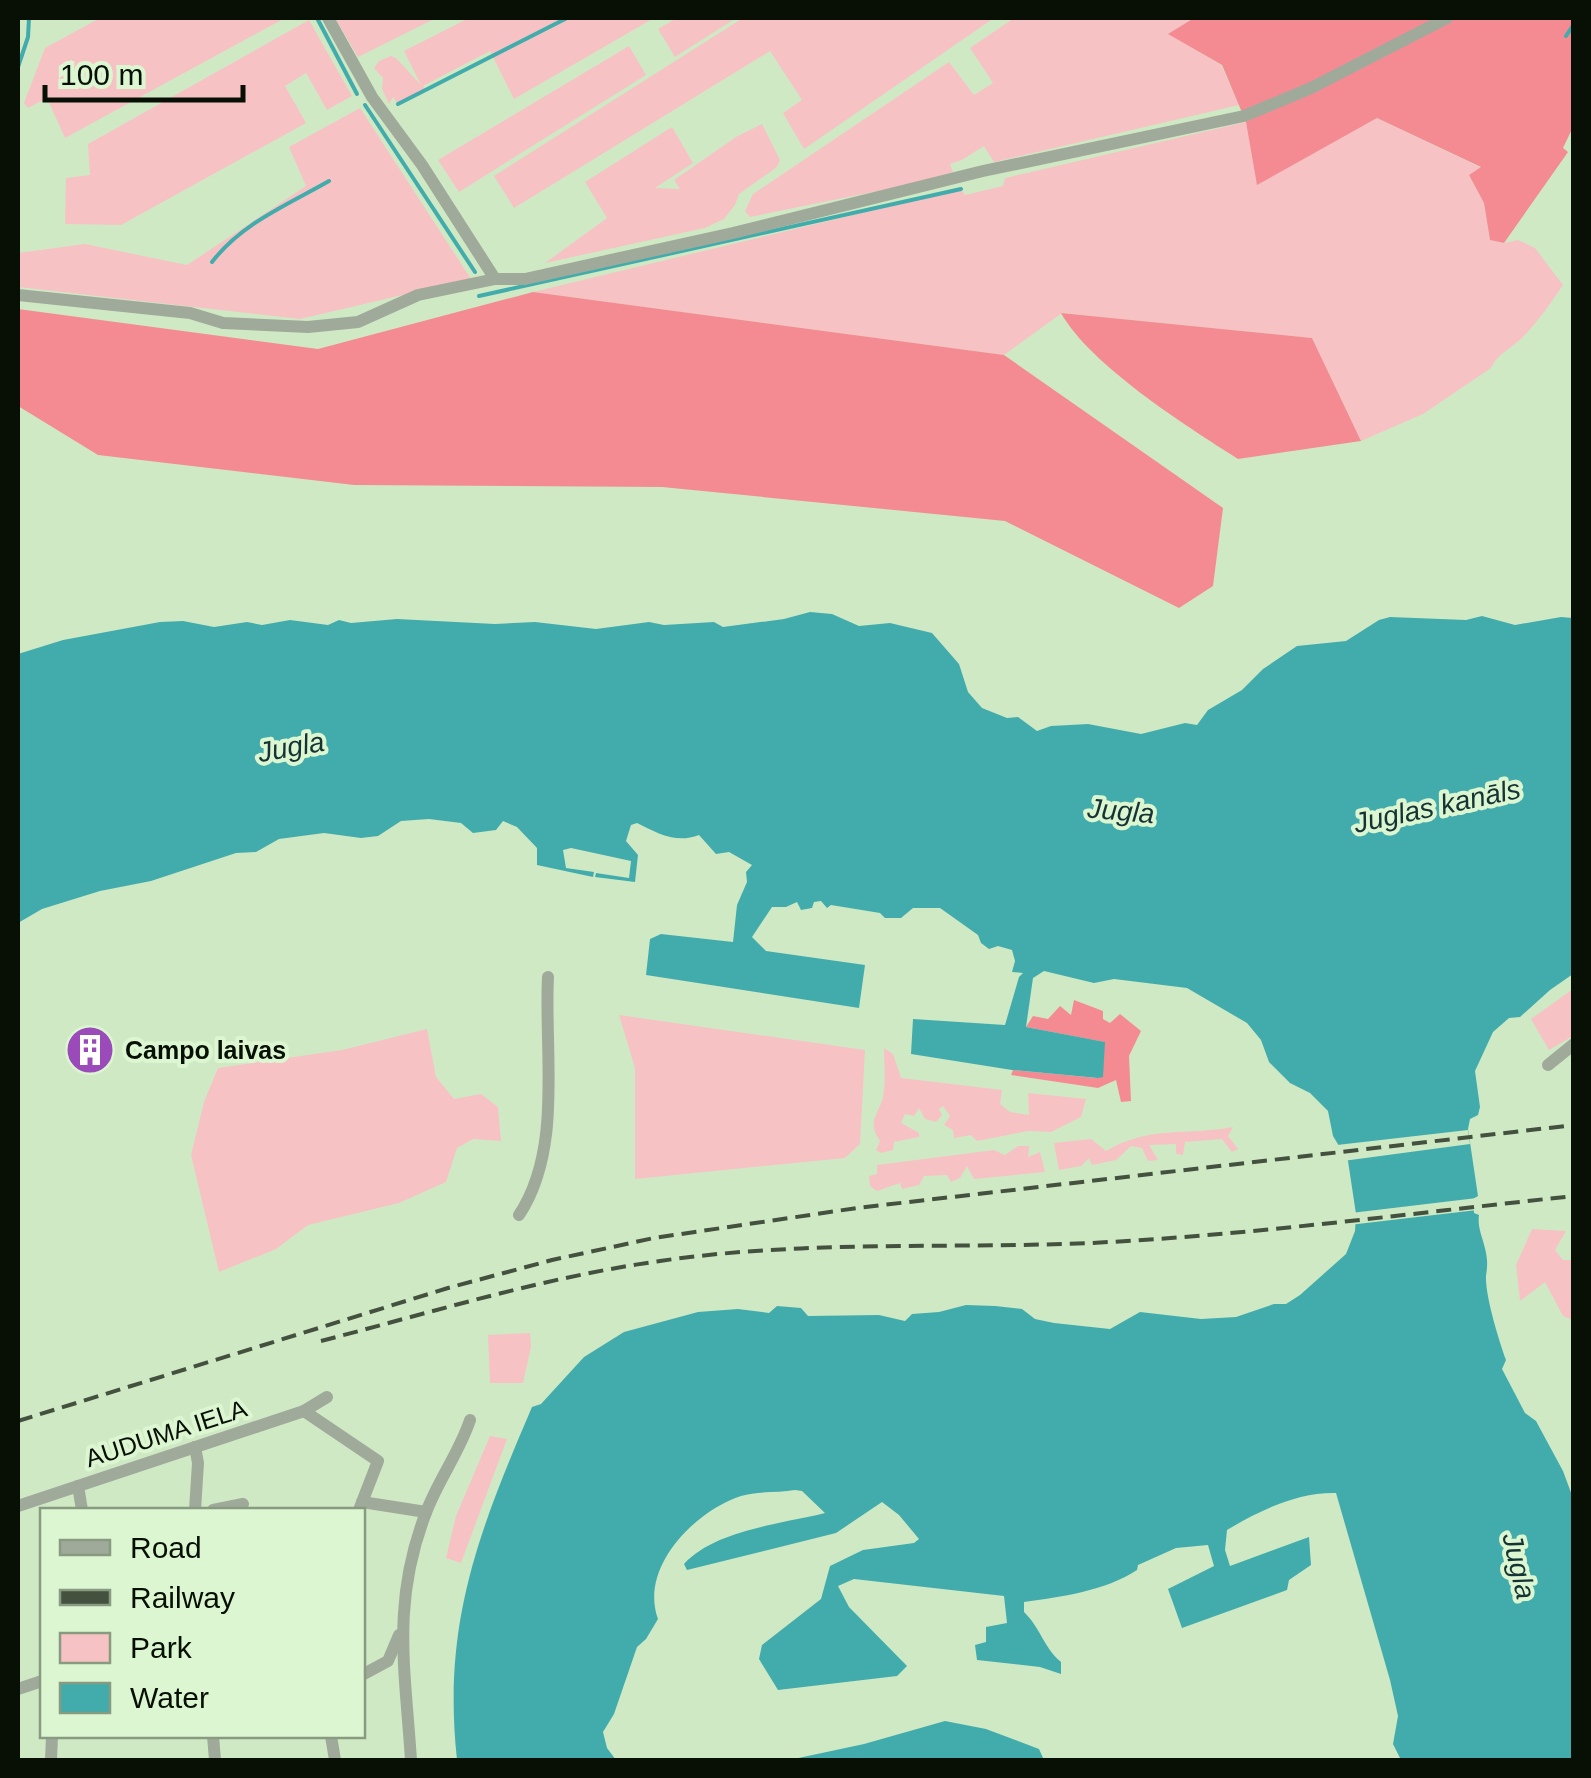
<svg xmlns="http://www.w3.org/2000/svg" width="1591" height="1778" font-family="Arial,sans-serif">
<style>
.green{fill:#f7c2c4}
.forest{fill:#f48b93}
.water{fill:#42acac}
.pier{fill:#d0e9c5}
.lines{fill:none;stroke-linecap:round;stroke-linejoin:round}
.stream{stroke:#42acac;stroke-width:4}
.minor{stroke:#a0aa9b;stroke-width:12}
.rail{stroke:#43513e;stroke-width:4;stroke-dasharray:15 8;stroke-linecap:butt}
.labels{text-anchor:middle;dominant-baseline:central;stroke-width:8;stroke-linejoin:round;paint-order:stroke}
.poi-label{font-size:25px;font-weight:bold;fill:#081005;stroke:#ddf6d2;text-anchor:start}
.street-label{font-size:25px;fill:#081005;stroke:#ddf6d2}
.water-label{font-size:28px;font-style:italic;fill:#133334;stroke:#ddf6d2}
</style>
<rect width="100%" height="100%" fill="#d0e9c5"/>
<!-- green -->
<g class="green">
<path d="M100 18H285L65 138 47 98 28 108 24 103 45 48Z"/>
<path d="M335 18H436L358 57Z"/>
<path d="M469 18H654L514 99 490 51 423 86 426 90 398 104 393 97 389 104 382 89 383 78 374 68 379 61 391 56 396 58 421 85 404 51Z"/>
<path d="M677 18H736L675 57 658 29Z"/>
<path d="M743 18H994L804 149 783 113 802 100 770 51 514 208 494 176Z"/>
<path d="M1014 18H1194L1169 34 1221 65 1239 105 994 162 984 146 962 160 950 164 953 172 912 184 750 217 745 211 753 194 949 62 974 95 993 83 970 48Z"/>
<path d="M309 20 352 96 327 110 306 73 285 86 306 123 121 225 65 224 66 178 90 175 88 144Z"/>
<path d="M629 46 646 75 459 192 438 160Z"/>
<path d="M360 108 471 279 300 319 18 287V253L85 244 187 265 306 186 289 147Z"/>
<path d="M1377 118 1482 168 1469 175 1484 203 1490 240 1504 243 1518 240 1535 248 1563 285C1550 304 1537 323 1521 339 1510 349 1496 355 1491 368L1423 414 1361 441 1312 338 1062 313 1004 355 533 292 961 189 965 195 1003 186 1005 178 1246 122 1258 184Z"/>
<path d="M762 124 780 160 777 167 739 194 735 205 724 219 705 228 545 263 607 218 585 182 672 127 693 163 655 188 680 189 674 180 736 137Z"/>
<path d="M1573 989V1036L1549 1050 1531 1019Z"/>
<path d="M619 1015 865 1050 860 1144 845 1158 635 1179V1068Z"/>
<path d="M427 1029 436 1077 454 1099 481 1094 498 1107 501 1141 473 1139 457 1148 446 1182 399 1203 308 1225 276 1249 219 1272 191 1155 204 1102 218 1068 342 1050Z"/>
<path d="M884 1048 893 1054 901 1078 1002 1090 1000 1104 1010 1112 1029 1115 1028 1093 1086 1099 1081 1117 1051 1132 1028 1131 977 1141 971 1135 954 1138 953 1130 944 1125 950 1116 943 1106 939 1109 942 1115 936 1122 925 1119 919 1108 914 1116 905 1114 901 1123 919 1133V1137L894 1142 893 1150 881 1153 876 1150 880 1141C866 1121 879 1114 883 1097 886 1081 884 1063 884 1048Z"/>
<path d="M1233 1127 1228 1136 1238 1149 1232 1152 1222 1139 1185 1142 1183 1155 1176 1154V1144L1149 1145 1158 1160 1148 1161 1142 1148 1131 1146 1116 1160 1092 1165 1089 1158 1081 1166 1059 1170 1054 1143 1091 1139 1106 1151C1150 1125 1186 1136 1233 1127Z"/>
<path d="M1018 1146H1029L1028 1157 1040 1152 1045 1172 974 1179 967 1166 960 1178 951 1182 947 1175 924 1176 919 1185 902 1189 900 1183 877 1191 870 1186 869 1176 877 1174V1165L994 1150 1005 1155Z"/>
<path d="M1532 1229 1566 1231 1555 1250 1563 1260H1573V1320L1563 1316 1545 1282 1520 1301 1516 1265Z"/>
<path d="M530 1333 531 1347 523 1383H490L488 1335Z"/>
<path d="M490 1436 507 1439 461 1563 446 1558 456 1516Z"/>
</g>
<!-- forest -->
<g class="forest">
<path d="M1194 18H1573V127L1563 148 1568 152 1504 243 1490 240 1484 203 1469 175 1481 167 1377 118 1257 185 1246 122 1222 65 1168 34Z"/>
<path d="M533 292 1004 355 1223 508 1213 586 1179 608 1005 521 662 487 354 485 98 455 18 406V309L318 349Z"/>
<path d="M1061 313 1312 338 1361 441 1238 459C1186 426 1090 365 1061 313Z"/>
<path d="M1074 1000 1103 1011V1019L1110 1023 1120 1014 1141 1031 1129 1056 1131 1101 1121 1102 1116 1080 1098 1088 1011 1075 1013 1070 1097 1078 1104 1042 1026 1027 1033 1016 1048 1019 1060 1006 1071 1015Z"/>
</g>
<!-- water -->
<g class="water">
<path d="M810 612 832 614 859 626 890 623 932 633 959 664 968 692 982 708 1007 718 1018 717 1037 731 1051 726 1088 724 1141 734 1185 723 1197 725 1208 710 1242 690 1263 669 1297 646 1346 641 1379 620 1390 617 1466 620 1482 616 1515 625 1561 617 1573 618V974L1550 990 1520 1017 1509 1018 1493 1032 1475 1071 1480 1107 1478 1115 1470 1119 1468 1129 1478 1196 1473 1199 1474 1213 1479 1215C1477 1229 1484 1240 1486 1253 1488 1263 1487 1268 1486 1276 1485 1295 1499 1341 1506 1360L1502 1369 1525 1413 1536 1421 1563 1471 1573 1498V1760H1401L1393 1744 1398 1716 1390 1680 1336 1493C1297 1492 1259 1511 1227 1530L1225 1550 1230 1566 1309 1537 1311 1565 1289 1580 1287 1590 1182 1628 1168 1589 1214 1566 1208 1545 1176 1548 1138 1565 1137 1570C1105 1591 1061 1597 1024 1602V1612C1040 1627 1044 1648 1061 1662V1674L1040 1667 977 1660 975 1645 986 1642V1627L1007 1623 1004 1596 854 1579 838 1586 849 1607 907 1666 897 1676 778 1690 759 1659 762 1645 821 1599 830 1566 863 1550 914 1543 919 1539 899 1515 882 1502 836 1533 687 1570 684 1564C715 1530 781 1524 825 1513L802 1491 795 1490C778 1493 757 1491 741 1496 695 1511 639 1567 658 1619L646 1639 637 1647 614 1714 603 1732 607 1748 616 1760H457C442 1623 479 1531 532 1407L541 1404 584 1357 624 1332 698 1312 738 1309 769 1313 777 1306 801 1308 808 1316 879 1315 905 1321 912 1314 939 1312 966 1305 995 1306 1022 1309 1035 1319 1054 1323 1110 1329 1140 1312 1201 1319 1236 1317 1274 1304H1286L1300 1295 1346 1254 1355 1231 1356 1214 1348 1161 1333 1136 1328 1111 1310 1093 1290 1083 1269 1062 1261 1040 1247 1023 1187 988 1114 979 1094 983 1044 971 1033 978 1026 1027 1105 1042 1103 1077 1098 1078 1012 1070 911 1054 913 1019 1005 1025 1019 977 1023 973 1012 972 1015 961 1012 950 998 946 989 949 981 943 978 935 940 908H913L901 918H885L880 913 831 905 827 908 821 901 814 902 812 908 801 910 797 902 786 907H772L752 937 766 951 865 965 859 1008 646 975 650 939 661 934 733 942 737 905 747 882 746 872 752 865 729 852 716 854 699 835C676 844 657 833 637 823L631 825 626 841 638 855 635 882 595 877 596 873 629 878 631 861 571 848 563 850 566 868 594 872 593 877 537 865V848L517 827 503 821 496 830 473 833 461 823 429 819 401 821 378 836 361 838 324 833 279 839 256 852 236 853 151 881 100 891 42 909 18 923V654L63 640 160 622 183 621 214 627 247 622 262 625 290 620 328 625 339 620 351 623 397 619 495 624 535 622 596 629 649 622 664 625 714 622 723 627 784 619Z"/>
<path d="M945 1721 986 1729 1039 1749 1044 1760H789L864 1744Z"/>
</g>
<!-- pier -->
<g class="pier">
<path d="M1468 1130 1470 1144 1343 1161 1337 1148V1145Z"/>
<path d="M1477 1198H1483L1478 1201 1479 1210 1483 1213H1478L1477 1210 1349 1225 1351 1213Z"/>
</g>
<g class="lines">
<!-- stream -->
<g class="stream">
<path d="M317 18 357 94"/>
<path d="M1566 36 1574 24"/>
<path d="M18 67 28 37 29 18"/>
<path d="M398 104 567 18"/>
<path d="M365 105 475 272"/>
<path d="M212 262C242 223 287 205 329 181"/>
<path d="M479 296 961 189"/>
</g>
<!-- minor -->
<g class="minor">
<path d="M328 18 372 97 422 165 495 279"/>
<path d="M18 295 190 313 223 323 308 327 358 322 418 295 495 279H525L733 233 983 171 1244 116 1311 88 1447 18"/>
<path d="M1548 1065 1574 1044"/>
<path d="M519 1215C563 1149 544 1052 548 977"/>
<path d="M304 1411 378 1461 359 1510"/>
<path d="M78 1486 82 1510"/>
<path d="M362 1502 426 1512"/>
<path d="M18 1506 304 1411 327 1397"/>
<path d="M195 1510 198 1463 195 1447"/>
<path d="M213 1510 243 1504"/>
<path d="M362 1675 388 1661 399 1635"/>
<path d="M18 1689 42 1681"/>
<path d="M213 1736 215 1760"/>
<path d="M331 1736 335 1760"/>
<path d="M51 1760 52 1736"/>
<path d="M411 1760C405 1667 391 1601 427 1510 439 1479 460 1451 470 1420"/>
</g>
<!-- rail -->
<g class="rail">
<path d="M321 1341C433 1312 545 1277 660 1261 803 1240 947 1249 1091 1243 1252 1235 1413 1213 1574 1196"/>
<path d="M18 1421 448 1288 552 1260 654 1238 857 1208 1574 1125"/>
</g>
</g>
<!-- icons -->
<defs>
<g id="building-disc" transform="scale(2.5)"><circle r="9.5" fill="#9b4ab9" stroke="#ddf6d2"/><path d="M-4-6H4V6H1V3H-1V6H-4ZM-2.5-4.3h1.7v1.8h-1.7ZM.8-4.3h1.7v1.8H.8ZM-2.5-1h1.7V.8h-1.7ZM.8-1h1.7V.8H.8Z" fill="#fff"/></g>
</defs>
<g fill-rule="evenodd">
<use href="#building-disc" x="90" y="1050"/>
</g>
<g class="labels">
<!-- poi labels -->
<g class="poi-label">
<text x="125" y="1050">Campo laivas</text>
</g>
<!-- street labels -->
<g class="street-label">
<text transform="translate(166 1433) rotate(-18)">AUDUMA IELA</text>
</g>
<!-- water labels -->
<g class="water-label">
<text transform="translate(291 747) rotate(-10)">Jugla</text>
<text transform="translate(1437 806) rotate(-12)">Juglas kanāls</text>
<text transform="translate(1121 811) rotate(5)">Jugla</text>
<text transform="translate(1519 1566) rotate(77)">Jugla</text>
</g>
</g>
<!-- border -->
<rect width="1591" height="1778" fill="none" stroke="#081005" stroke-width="40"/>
<!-- legend -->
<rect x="40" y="1508" width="325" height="230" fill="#ddf6d2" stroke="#889a80" stroke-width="2.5"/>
<rect x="60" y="1540" width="50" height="15" fill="#a0aa9b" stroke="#889a80" stroke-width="2.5"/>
<text x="130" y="1558" font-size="30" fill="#081005">Road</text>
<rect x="60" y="1590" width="50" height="15" fill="#43513e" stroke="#889a80" stroke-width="2.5"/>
<text x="130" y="1608" font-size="30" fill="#081005">Railway</text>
<rect x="60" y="1633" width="50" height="30" fill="#f7c2c4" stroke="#889a80" stroke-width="2.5"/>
<text x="130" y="1658" font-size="30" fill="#081005">Park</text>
<rect x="60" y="1683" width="50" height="30" fill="#42acac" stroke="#889a80" stroke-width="2.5"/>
<text x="130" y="1708" font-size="30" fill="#081005">Water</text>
<!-- scale -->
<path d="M45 85v15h198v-15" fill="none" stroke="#081005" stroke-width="5"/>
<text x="60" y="85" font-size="30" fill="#081005" stroke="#ddf6d2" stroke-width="8" paint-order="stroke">100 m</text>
</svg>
